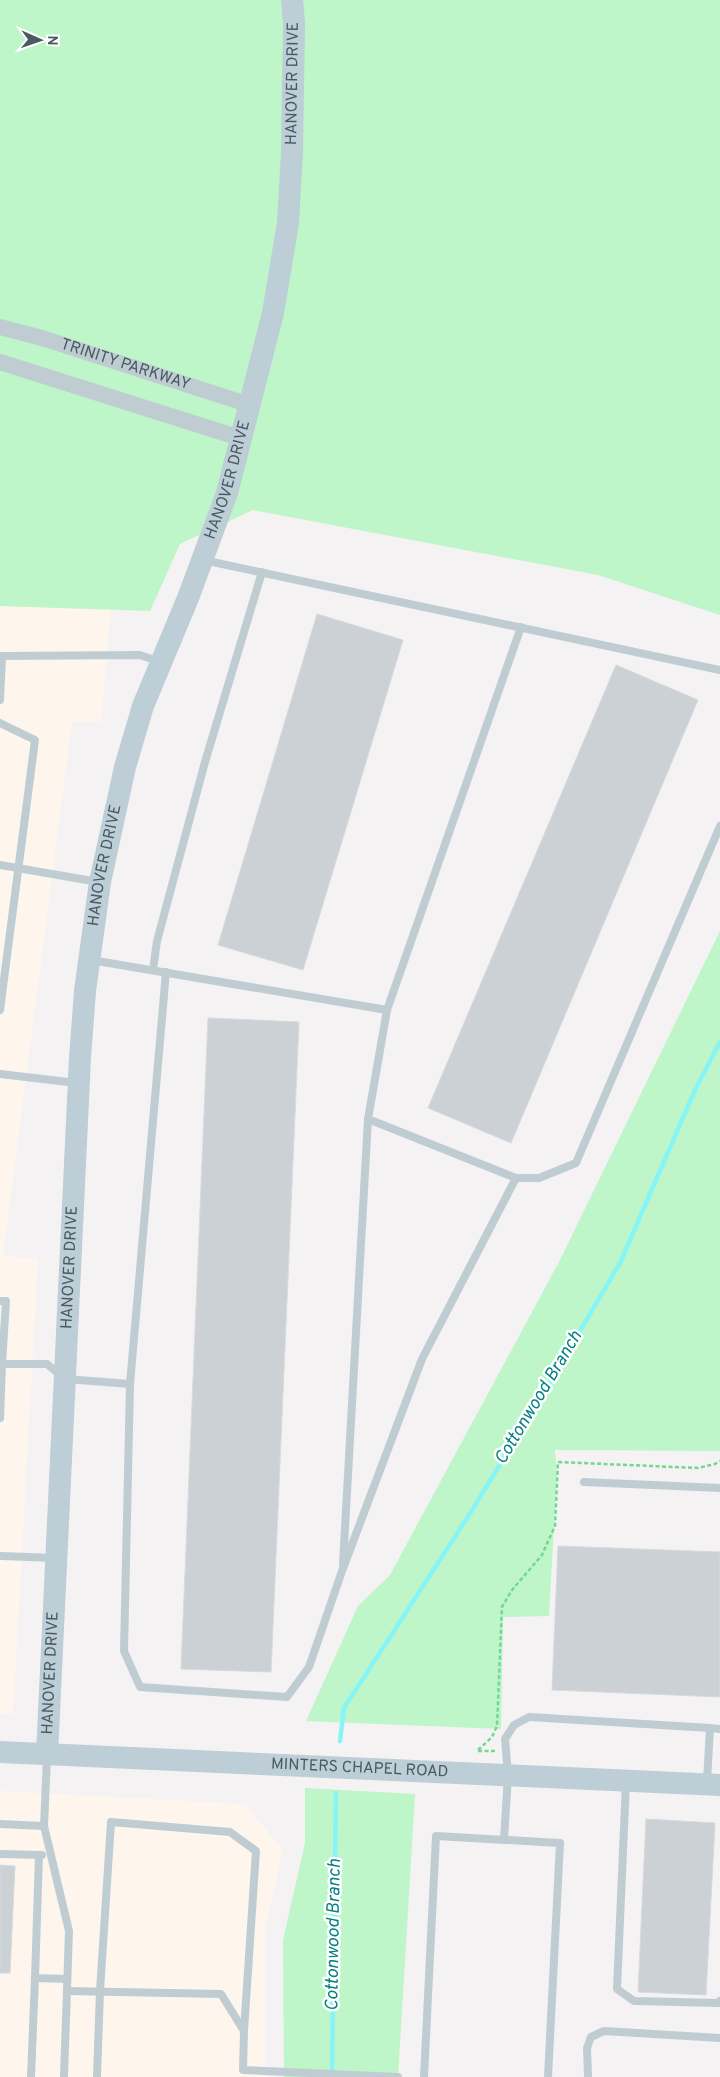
<svg xmlns="http://www.w3.org/2000/svg" width="720" height="2077" font-family="Overpass,sans-serif">
<style>
.commercial{fill:#fef6ed}
.green{fill:#bef5c9}
.lines{fill:none;stroke-linecap:round;stroke-linejoin:round}
.stream{stroke:#87f5f6;stroke-width:4.5}
.building{fill:#ccd1d5;stroke:#d6dade}
.path{stroke:#72d891;stroke-width:2.5;stroke-dasharray:4 2.5;stroke-linecap:butt}
.lane{stroke:#bfcdd3;stroke-width:8}
.street{stroke:#bfcdd3;stroke-width:16}
.secondary{stroke:#bdced6;stroke-width:22}
.labels{text-anchor:middle;dominant-baseline:central;stroke-width:5;stroke-linejoin:round;paint-order:stroke}
.street-label{font-size:16px;fill:#485b63;stroke:#fff}
.water-label{font-size:18px;font-style:italic;fill:#068081;stroke:#fff}
</style>
<rect width="100%" height="100%" fill="#f5f2f3"/>
<!-- commercial -->
<g class="commercial">
<path d="M0 606 111 610 101 722H72L3 1256 38 1259 13 1714H0Z"/>
<path d="M0 1791 245 1804 283 1850 265 1928V2077H0Z"/>
</g>
<!-- green -->
<g class="green">
<path d="M0 0H720V615L598 575 253 510 180 544 150 611 0 606Z"/>
<path d="M720 931V1451L555 1450 557 1471 549 1616 503 1617 501 1729 306 1721 358 1606 390 1575 559 1262Z"/>
<path d="M305 1788 415 1794 398 2077H284L283 1940 305 1843Z"/>
</g>
<g class="lines">
<!-- stream -->
<g class="stream">
<path d="M340 1741 344 1708 471 1512 538 1402 620 1263 695 1090 720 1042"/>
<path d="M332 2074 336 1793"/>
</g>
</g>
<!-- building -->
<g class="building">
<path d="M317 614 403 640 303 970 218 945Z"/>
<path d="M616 665 698 700 511 1143 428 1108Z"/>
<path d="M208 1018 299 1022 271 1672 181 1669Z"/>
<path d="M558 1546 720 1552V1697L552 1690Z"/>
<path d="M646 1819 715 1823 706 1995 638 1992Z"/>
<path d="M0 1865 15 1866 10 1973H0Z"/>
</g>
<g class="lines">
<!-- path -->
<path class="path" d="M495 1751H477L492 1737 497 1726 502 1607 512 1590 542 1555 555 1526 558 1462 698 1468 715 1464 720 1461"/>
<!-- lane -->
<g class="lane">
<path d="M203 560 720 670"/>
<path d="M0 656 140 655 160 662"/>
<path d="M0 700 2 656"/>
<path d="M0 723 35 740 0 1010"/>
<path d="M0 865 98 882"/>
<path d="M91 960 387 1010 368 1119 516 1178"/>
<path d="M153 970 157 941 205 762 262 572"/>
<path d="M387 1010 521 627"/>
<path d="M0 1074 77 1083"/>
<path d="M0 1301H6L2 1364H47L65 1379 130 1384 124 1651 140 1687 287 1697 309 1667 342 1571 422 1359 516 1178H539L576 1163 720 826"/>
<path d="M0 1364H2L0 1418"/>
<path d="M130 1384 166 972"/>
<path d="M584 1482 720 1488"/>
<path d="M0 1556 55 1558"/>
<path d="M343 1564 368 1119"/>
<path d="M47 1757 44 1826 69 1931 64 2077"/>
<path d="M707 1781 710 1728 720 1729"/>
<path d="M626 1782 617 1989 634 2001 719 2003 720 2001"/>
<path d="M0 1824 44 1826"/>
<path d="M504 1840 508 1775 505 1739 514 1725 529 1717 710 1728"/>
<path d="M0 1854 42 1855"/>
<path d="M39 1855 35 1978 67 1979"/>
<path d="M67 1991 221 1994 244 2031 243 2070 398 2077"/>
<path d="M31 2077 35 1978"/>
<path d="M97 2077 100 1991 111 1822 230 1832 256 1851 244 2031"/>
<path d="M424 2077 436 1836 560 1843 548 2077"/>
<path d="M588 2077 587 2048 591 2037 604 2031 720 2038"/>
</g>
<!-- street -->
<g class="street">
<path id="s1" d="M0 327 42 338 250 405"/>
<path d="M0 362 240 438"/>
</g>
<!-- secondary -->
<g class="secondary">
<path id="s2" d="M0 1752 720 1785"/>
<path id="s3" d="M47 1755 80 1058 85 991 100 882 125 767 143 706 188 598 227 493 273 313 288 223 292 152 294 23 292 0"/>
</g>
</g>
<g class="labels">
<!-- street labels -->
<g class="street-label">
<text stroke="none"><textPath href="#s3" startOffset="1702">HANOVER DRIVE</textPath></text>
<text stroke="none"><textPath href="#s1" startOffset="131">TRINITY PARKWAY</textPath></text>
<text stroke="none"><textPath href="#s3" startOffset="1298">HANOVER DRIVE</textPath></text>
<text stroke="none"><textPath href="#s3" startOffset="892">HANOVER DRIVE</textPath></text>
<text stroke="none"><textPath href="#s3" startOffset="488">HANOVER DRIVE</textPath></text>
<text stroke="none"><textPath href="#s3" startOffset="82">HANOVER DRIVE</textPath></text>
<text stroke="none"><textPath href="#s2" startOffset="360">MINTERS CHAPEL ROAD</textPath></text>
</g>
<!-- water labels -->
<g class="water-label">
<text transform="translate(539 1398) rotate(-59)">Cottonwood Branch</text>
<text transform="translate(334 1935) rotate(-89)">Cottonwood Branch</text>
</g>
</g>
<!-- north arrow -->
<g transform="translate(40 40) rotate(92)" stroke="#ffffff" stroke-width="4" paint-order="stroke">
<path d="M0-4L9 19L0 12L-9 19Z" fill="#485b63"/>
<text y="-8" font-size="14" font-weight="bold" text-anchor="middle" fill="#485b63">N</text>
</g>
</svg>
